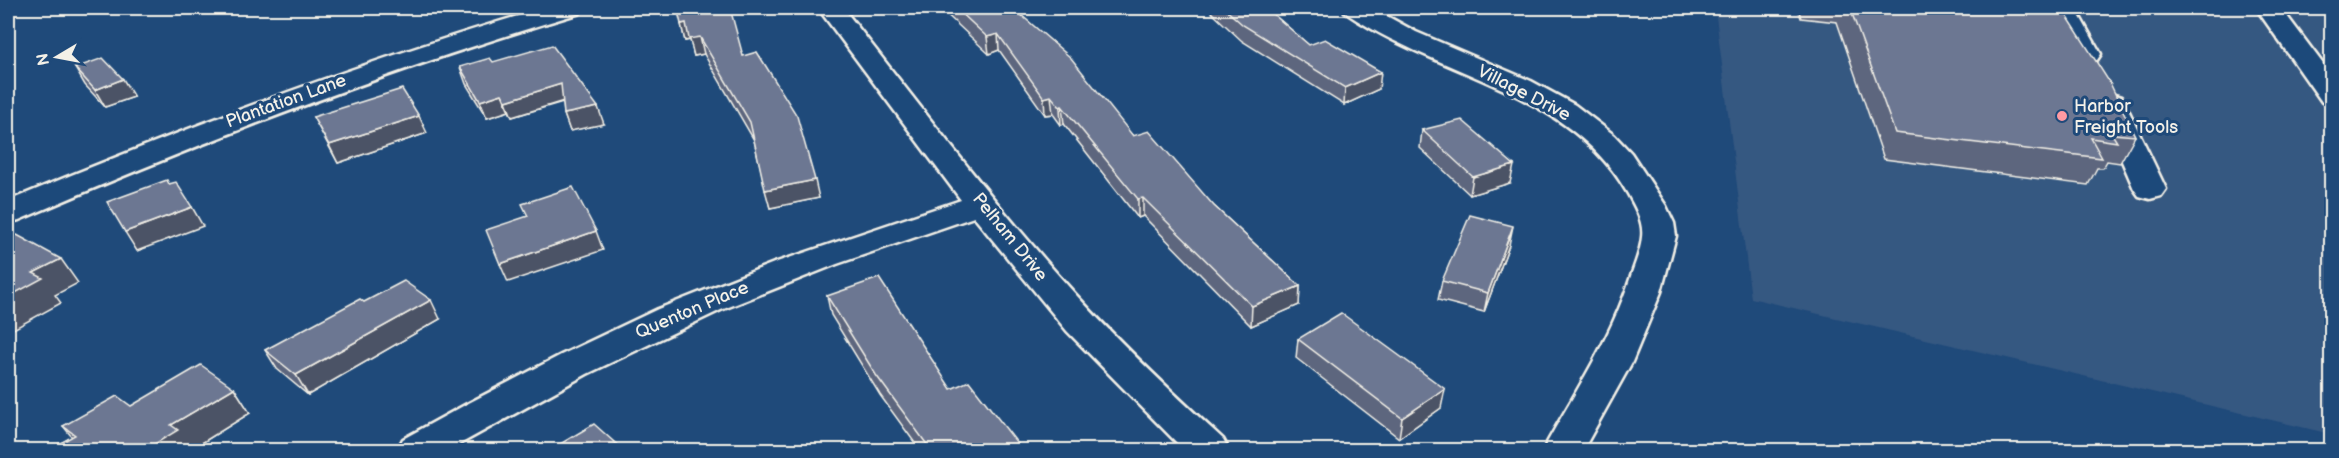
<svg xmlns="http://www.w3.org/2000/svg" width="2339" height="458" font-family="'Balsamiq Sans',sans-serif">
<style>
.built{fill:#365881}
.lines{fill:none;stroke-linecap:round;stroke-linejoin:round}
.minor-casing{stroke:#f4f1e8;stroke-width:5}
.minor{fill:#1f4a7a;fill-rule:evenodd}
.wall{fill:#5d667e;stroke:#f4f1e8;stroke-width:1.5}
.shaded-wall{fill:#4c5366;stroke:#f4f1e8;stroke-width:1.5}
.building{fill:#6c7792;stroke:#f4f1e8;stroke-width:1.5}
.poi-dot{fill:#ff9aa2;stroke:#1f4a7a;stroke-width:2}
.labels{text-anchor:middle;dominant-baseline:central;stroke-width:6;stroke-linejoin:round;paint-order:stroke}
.street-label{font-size:18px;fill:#f4f1e8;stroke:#1f4a7a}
.poi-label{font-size:18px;fill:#f4f1e8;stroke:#1f4a7a;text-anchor:start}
</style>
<rect width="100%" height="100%" fill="#1f4a7a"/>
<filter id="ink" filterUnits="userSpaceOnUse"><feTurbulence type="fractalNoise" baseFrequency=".0167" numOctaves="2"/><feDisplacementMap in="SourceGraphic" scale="12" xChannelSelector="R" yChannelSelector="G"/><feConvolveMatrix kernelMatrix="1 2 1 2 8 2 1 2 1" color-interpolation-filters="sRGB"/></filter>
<g filter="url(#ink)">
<!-- built -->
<path class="built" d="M1715 8H2331V434L1751 298Z"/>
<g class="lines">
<!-- minor casing -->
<g class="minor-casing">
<g id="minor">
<path d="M545 8H584L580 13C388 70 203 141 19 220L8 223V201C184 128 362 61 545 8Z"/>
<path d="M818 8H843C914 98 983 190 1059 276 1110 334 1166 387 1223 439L1229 450H1184L1067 331 974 217 837 264 721 310 587 374 449 450H397L403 439 465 405 561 355 658 309 774 263 961 200Z"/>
<path d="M1342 8H1372L1416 32 1531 81 1575 105 1614 135 1631 153 1666 206 1674 223 1676 236 1661 292 1632 362 1583 450H1543C1575 392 1611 339 1631 276 1635 264 1641 250 1642 237 1644 222 1635 207 1628 194 1569 89 1438 76 1346 13Z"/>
<path d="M2051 8H2075L2101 54 2097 60 2087 62 2077 60Z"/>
<path d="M2256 8H2281L2332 76V104L2322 102Z"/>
<path d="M2111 94 2121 97 2125 103 2166 189 2161 196 2150 199 2139 196 2134 189 2097 103 2101 97Z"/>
</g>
</g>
<!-- minor -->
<use href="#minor" class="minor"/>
</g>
<!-- wall -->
<g class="wall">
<path d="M940 8H1013L1133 136 1214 206 1300 286 1299 305 1251 326 1143 216 1138 218 1064 124 1061 125 1053 114 1045 115 999 50 989 54Z"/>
<path d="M1211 8H1266L1309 45 1379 89 1344 105 1242 41 1211 12Z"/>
<path d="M1798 8H2062L2135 136 2120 163 2107 161 2103 168H2097L2088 185 1884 159 1837 22 1801 18Z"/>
<path d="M681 24 743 56 819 198 770 208 754 140 704 54 694 56 690 40 685 41Z"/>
<path d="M493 62 604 124 570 131 564 114 563 102 512 117 509 111 487 118 466 84 460 67Z"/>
<path d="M75 68 134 97 105 107 85 85Z"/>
<path d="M313 117 427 133 338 163Z"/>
<path d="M1422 130 1510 183 1470 195 1420 148Z"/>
<path d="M1509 245 1484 312 1438 300 1442 281Z"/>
<path d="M827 296 951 389 1022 450H920L880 395 831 315Z"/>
<path d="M364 302 440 319 308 395 277 369 265 350Z"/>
<path d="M1298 339 1441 408 1399 438 1296 358Z"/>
<path d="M234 388 250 413 192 449V450H48L72 437 63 426 131 406Z"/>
</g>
<!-- shaded-wall -->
<g class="shaded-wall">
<path d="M686 23 700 37 704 54 694 56 690 40 685 41 681 24Z"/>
<path d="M998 34 999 50 989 54 987 37Z"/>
<path d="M1381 72 1379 89 1344 105 1345 88Z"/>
<path d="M123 79 134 97 105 107 95 90Z"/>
<path d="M561 84 567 100 512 117 506 101Z"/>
<path d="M502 94 509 111 487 118 480 101Z"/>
<path d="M1051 96 1053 114 1045 115 1044 98Z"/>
<path d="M1062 106 1064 124 1061 125 1060 107Z"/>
<path d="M598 107 604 124 570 131 564 114Z"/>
<path d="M419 116 427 133 338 163 329 145Z"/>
<path d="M1514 165 1510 183 1470 195 1473 177Z"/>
<path d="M815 180 819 198 770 208 765 190Z"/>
<path d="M1143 198V216L1138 218V199Z"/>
<path d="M192 207 203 226 137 251 125 232Z"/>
<path d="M1513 226 1509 245 1484 312 1488 293Z"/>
<path d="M596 231 603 250 508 282 500 264Z"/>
<path d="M61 259 78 283 55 295 61 303 8 332V297L33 273Z"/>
<path d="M1300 286 1299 305 1251 326 1252 306Z"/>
<path d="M431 300 440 319 308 395 296 375Z"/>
<path d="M234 388 250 413 192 449V450H145L171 425Z"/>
<path d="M1445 389 1441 408 1399 438 1402 418Z"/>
</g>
<!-- building -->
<g class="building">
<path d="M677 8H730L743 56 757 52 797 116 815 180 765 190 750 122 700 37 689 39 686 23 681 24Z"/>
<path d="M956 8H1013L1071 58 1133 136 1149 131 1214 206 1300 286 1252 306 1143 198 1138 199 1062 106 1060 107 1051 96 1044 98 998 34 987 37Z"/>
<path d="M1224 8H1266L1309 45 1325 39 1381 72 1345 88 1243 25Z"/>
<path d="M1850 8H2062L2110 83 2135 136 2112 134 2117 142 2091 138 2102 158 1895 133Z"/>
<path d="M552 45 598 107 564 114 561 84 506 101 502 94 480 101 460 67 490 58 493 62Z"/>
<path d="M103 58 123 79 95 90 75 68Z"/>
<path d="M402 89 419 116 329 145 313 117Z"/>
<path d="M1462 120 1514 165 1473 177 1422 130Z"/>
<path d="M167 180 169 184 176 182 192 207 125 232 107 202Z"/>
<path d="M573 187 596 231 500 264 486 230 528 216 522 204Z"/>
<path d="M1470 215 1513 226 1488 293 1442 281Z"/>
<path d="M17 235 61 259 33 273 43 278 8 297V239Z"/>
<path d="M879 278 951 389 969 381 1021 448 1017 450H931L876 375 827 296Z"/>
<path d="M404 281 431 300 296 375 265 350 360 299 364 302Z"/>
<path d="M1341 313 1445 389 1402 418 1298 339Z"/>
<path d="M201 365 234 388 171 425 178 430 145 450H48L75 435 63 426 117 396 131 406Z"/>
<path d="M594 424 623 450H550Z"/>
</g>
</g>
<!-- markers -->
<circle class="poi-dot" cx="2062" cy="116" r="6"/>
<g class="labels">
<!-- street labels -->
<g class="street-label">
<text transform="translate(1524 93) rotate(27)">Village Drive</text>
<text transform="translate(286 101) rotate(-20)">Plantation Lane</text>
<text transform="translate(1010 237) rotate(51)">Pelham Drive</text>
<text transform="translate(692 310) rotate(-23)">Quenton Place</text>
</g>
<!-- poi labels -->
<g class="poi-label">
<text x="2074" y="106">Harbor<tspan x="2074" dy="21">Freight Tools</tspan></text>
</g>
</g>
<!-- margin -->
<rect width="2339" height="458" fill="none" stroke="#1f4a7a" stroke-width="30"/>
<rect x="15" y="15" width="2309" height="428" fill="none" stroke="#f4f1e8" stroke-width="2" filter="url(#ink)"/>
<!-- north arrow -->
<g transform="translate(57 57) rotate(260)" stroke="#1f4a7a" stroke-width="4.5" paint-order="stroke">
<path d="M0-4.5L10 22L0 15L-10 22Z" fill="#f4f1e8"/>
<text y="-9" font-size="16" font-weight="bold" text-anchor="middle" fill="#f4f1e8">N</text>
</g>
</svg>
